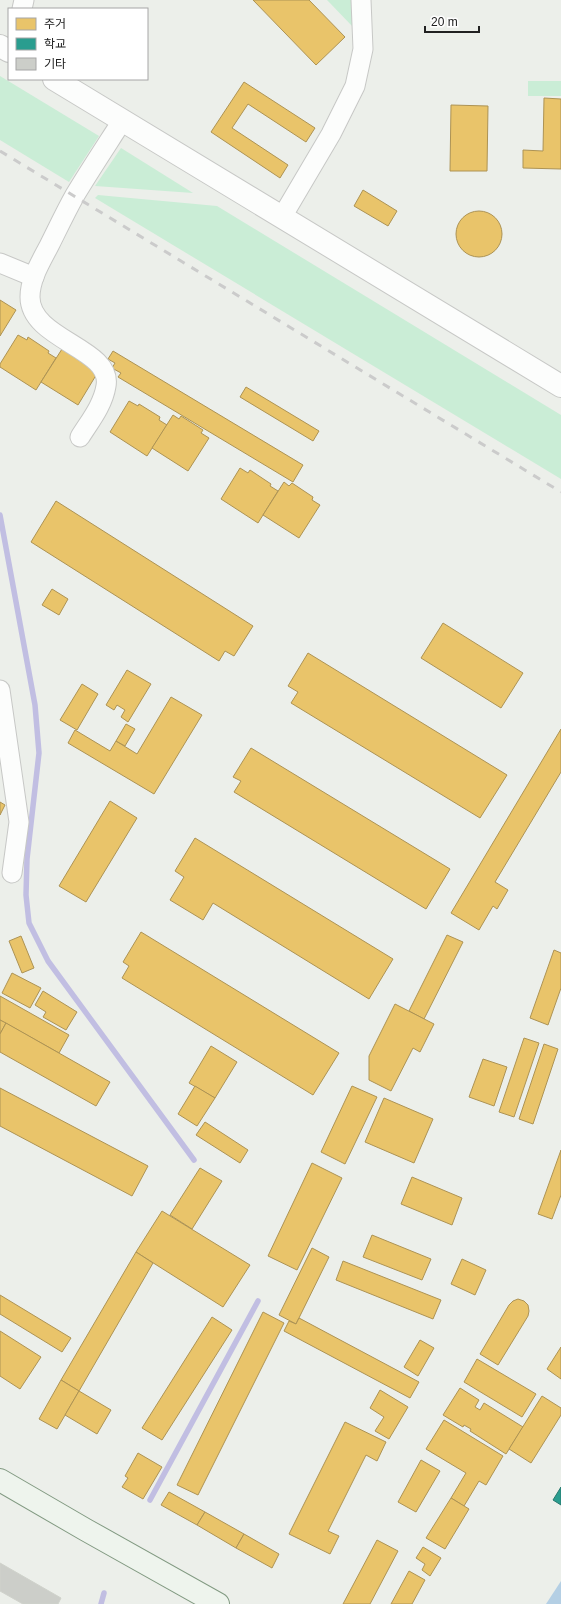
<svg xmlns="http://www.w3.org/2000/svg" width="561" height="1604" font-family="Helvetica,'Noto Sans KR',sans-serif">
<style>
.grass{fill:#caedd6}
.pitch{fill:#b4cfe4}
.homes{fill:#e9c46a;stroke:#ad9354}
.schools{fill:#2a9d8f;stroke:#27786e}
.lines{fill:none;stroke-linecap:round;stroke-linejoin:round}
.stream{stroke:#c1bee2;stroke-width:5.5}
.building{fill:#cccec9;stroke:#cfd2cb}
.minor-casing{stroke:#c7c8c6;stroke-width:21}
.tertiary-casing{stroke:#c7c8c6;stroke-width:24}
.secondary-casing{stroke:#829a82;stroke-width:24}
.minor{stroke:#fcfdfc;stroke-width:19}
.tertiary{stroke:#fcfdfc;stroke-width:22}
.secondary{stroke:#eef4ed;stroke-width:22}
.rail{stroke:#cbcbcb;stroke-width:3;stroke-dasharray:8 8;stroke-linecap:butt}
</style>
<rect width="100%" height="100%" fill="#ecefea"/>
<!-- grass -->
<g class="grass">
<path d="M327 0H351L353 27Z"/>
<path d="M0 76 99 136 69 182 0 140Z"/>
<rect x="528" y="81" width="33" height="15"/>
<path d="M121 148 193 193 95 186Z"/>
<path d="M98 195 217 206 561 415V479L95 198Z"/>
</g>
<!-- pitch -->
<path class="pitch" d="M561 1581V1604H546Z"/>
<!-- homes -->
<g class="homes">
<path d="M253 0H309L345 37 316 65Z"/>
<path d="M244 82 315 128 306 142 248 104 232 128 288 165 280 178 211 132Z"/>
<path d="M544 98 561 99V169L523 168V150L543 151Z"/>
<path d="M451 105 488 106 487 171H450Z"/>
<path d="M363 190 397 211 388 226 354 206Z"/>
<circle cx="479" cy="234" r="23"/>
<path d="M0 300 16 310 0 336Z"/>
<path d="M18 335 27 340 28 337 49 351 48 353 56 358 36 390 0 367V364Z"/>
<path d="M62 349 68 353 70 350 98 372 78 405 41 382Z"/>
<path d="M113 351 303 465 293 482 118 377 121 373 112 368 115 363 108 359Z"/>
<path d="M246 387 319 431 313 441 240 397Z"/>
<path d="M129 401 138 406 139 404 160 417 159 420 167 425 147 456 110 432Z"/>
<path d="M173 415 179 419 181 416 203 430 201 433 209 438 188 471 152 448Z"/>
<path d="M240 468 248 473 250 470 271 484 270 486 278 491 258 523 221 499Z"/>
<path d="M284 482 289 486 292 483 313 497 312 500 320 505 299 538 263 515Z"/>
<path d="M56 501 253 626 234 656 225 651 219 661 31 542Z"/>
<path d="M52 589 68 599 59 615 42 605Z"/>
<path d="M443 623 523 673 501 708 421 658Z"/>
<path d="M308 653 507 775 480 818 291 703 298 692 288 686Z"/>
<path d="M127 670 151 684 128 722 121 717 125 710 117 705 114 710 106 705Z"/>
<path d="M82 684 98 694 77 730 60 720Z"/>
<path d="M171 697 202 715 154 794 68 743 75 730 110 751 116 741 137 754Z"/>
<path d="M126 724 135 729 125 746 116 741Z"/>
<path d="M561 729V772L495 882 508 890 497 909 493 906 479 930 451 913Z"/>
<path d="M251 748 450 869 426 909 234 792 241 781 233 777Z"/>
<path d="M110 801 137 818 86 902 59 886Z"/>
<path d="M0 802 5 805 0 815Z"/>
<path d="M195 838 393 959 369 999 213 903 203 920 170 900 184 877 175 871Z"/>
<path d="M141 932 339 1053 313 1095 122 978 129 966 123 962Z"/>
<path d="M447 935 463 942 424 1019 409 1011Z"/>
<path d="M21 936 34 968 22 973 9 941Z"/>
<path d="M554 950 561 953V988L548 1025 530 1018Z"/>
<path d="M12 973 41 988 30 1008 2 993Z"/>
<path d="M43 991 77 1012 66 1030 43 1017 46 1012 35 1005Z"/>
<path d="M0 996 69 1035 59 1053 0 1020Z"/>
<path d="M395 1004 434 1024 420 1052 413 1048 391 1091 369 1080V1056Z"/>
<path d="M0 1020 6 1023 0 1034Z"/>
<path d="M6 1023 110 1082 96 1106 0 1052V1034Z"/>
<path d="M524 1038 539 1043 514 1117 499 1112Z"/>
<path d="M544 1044 558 1049 533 1124 519 1119Z"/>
<path d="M211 1046 237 1062 215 1098 189 1083Z"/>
<path d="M483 1059 507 1067 494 1106 469 1097Z"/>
<path d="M195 1086 215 1098 197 1126 178 1114Z"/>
<path d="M352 1086 377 1097 345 1164 321 1152Z"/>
<path d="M0 1088 148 1166 132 1196 0 1126Z"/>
<path d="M384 1098 433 1119 414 1163 365 1142Z"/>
<path d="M205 1122 248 1150 240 1163 196 1135Z"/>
<path d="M561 1150V1195L552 1219 538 1214Z"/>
<path d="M312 1163 342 1178 297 1270 268 1256Z"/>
<path d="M200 1168 222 1181 192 1229 170 1215Z"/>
<path d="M412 1177 462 1198 452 1225 401 1204Z"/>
<path d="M162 1211 250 1265 223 1307 136 1252Z"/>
<path d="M372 1235 431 1259 422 1280 363 1257Z"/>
<path d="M312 1248 329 1257 296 1324 279 1315Z"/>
<path d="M136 1252 153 1263 79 1391 61 1380Z"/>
<path d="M462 1259 486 1270 475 1295 451 1284Z"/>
<path d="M343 1261 441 1300 433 1319 336 1280Z"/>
<path d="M0 1295 71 1338 62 1352 0 1314Z"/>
<path d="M518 1299 524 1301 528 1305 529 1311 528 1316 498 1365 480 1354 509 1305 513 1301Z"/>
<path d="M263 1312 284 1323 198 1495 177 1485Z"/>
<path d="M212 1317 232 1330 162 1440 142 1428Z"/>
<path d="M299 1318 419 1382 410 1398 284 1331 289 1321 296 1324Z"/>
<path d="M0 1331 41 1357 20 1389 0 1376Z"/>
<path d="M420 1340 434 1348 418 1376 404 1367Z"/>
<path d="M561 1347V1379L547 1369Z"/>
<path d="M477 1359 536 1394 522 1417 464 1382Z"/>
<path d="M61 1380 79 1391 57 1429 39 1419Z"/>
<path d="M460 1388 479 1400 475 1407 480 1410 484 1403 523 1427 506 1454 470 1431 471 1429 464 1425 463 1427 443 1415Z"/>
<path d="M380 1390 408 1407 389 1439 375 1431 384 1417 370 1408Z"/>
<path d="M79 1391 111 1410 97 1434 65 1415Z"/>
<path d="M542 1396 561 1408V1415L531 1463 509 1449Z"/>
<path d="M444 1420 503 1456 486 1485 479 1481 464 1506 451 1498 466 1473 426 1449Z"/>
<path d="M345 1422 386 1442 377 1461 366 1455 328 1531 339 1536 330 1554 289 1534Z"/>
<path d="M138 1453 162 1467 143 1499 122 1487 128 1478 125 1476Z"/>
<path d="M421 1460 440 1471 416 1512 398 1502Z"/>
<path d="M169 1492 205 1512 197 1525 161 1505Z"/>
<path d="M451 1498 469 1509 445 1549 426 1538Z"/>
<path d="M205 1512 244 1534 236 1548 197 1525Z"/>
<path d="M244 1534 279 1554 272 1568 236 1548Z"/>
<path d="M377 1540 398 1551 370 1604H343Z"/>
<path d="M423 1547 441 1558 430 1576 422 1570 425 1564 416 1558Z"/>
<path d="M409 1571 425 1580 412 1604H391Z"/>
</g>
<!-- schools -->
<path class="schools" d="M561 1487V1505L553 1500Z"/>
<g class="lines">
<!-- stream -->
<g class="stream">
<path d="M0 515 35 705 39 753 27 859 26 895 29 923 48 961 194 1160"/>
<path d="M150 1500 258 1301"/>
<path d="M101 1604 104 1593"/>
</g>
</g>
<!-- building -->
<path class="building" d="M0 1563 61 1598 58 1604H23L0 1591Z"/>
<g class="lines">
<!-- minor casing -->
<g class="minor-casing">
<g id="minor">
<path d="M22 9 24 0"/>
<path d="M282 217 331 134 355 86 363 49 361 0"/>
<path d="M0 263 34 277"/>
<path d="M80 437C90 421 103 405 106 386 113 348 30 340 30 297 30 278 42 260 50 244 58 228 66 211 75 195 90 170 106 146 122 121"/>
<path d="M0 690 19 822 12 873"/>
</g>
</g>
<!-- tertiary casing -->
<g class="tertiary-casing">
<g id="tertiary">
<path d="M0 46 9 51"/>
<path d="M54 79 561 386"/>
</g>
</g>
<!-- secondary casing -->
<g class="secondary-casing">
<path id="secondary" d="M0 1480 86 1530 218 1604"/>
</g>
<!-- minor -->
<use href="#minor" class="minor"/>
<!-- tertiary -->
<use href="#tertiary" class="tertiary"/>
<!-- secondary -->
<use href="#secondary" class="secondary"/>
<!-- rail -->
<path class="rail" d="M0 151 561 492"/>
</g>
<!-- legend -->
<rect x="8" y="8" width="140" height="72" fill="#ffffff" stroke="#a6a6a6"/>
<rect x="16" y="18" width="20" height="12" fill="#e9c46a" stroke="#a6a6a6"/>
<text x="44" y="28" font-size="12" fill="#212121">주거</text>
<rect x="16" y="38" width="20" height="12" fill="#2a9d8f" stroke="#a6a6a6"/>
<text x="44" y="48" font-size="12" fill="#212121">학교</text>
<rect x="16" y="58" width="20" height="12" fill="#cccec9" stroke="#a6a6a6"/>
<text x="44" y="68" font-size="12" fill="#212121">기타</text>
<!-- scale -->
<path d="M425 26v6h54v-6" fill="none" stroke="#212121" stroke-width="2"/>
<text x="431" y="26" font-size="12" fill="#212121" stroke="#ffffff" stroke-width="3" paint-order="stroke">20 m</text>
</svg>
